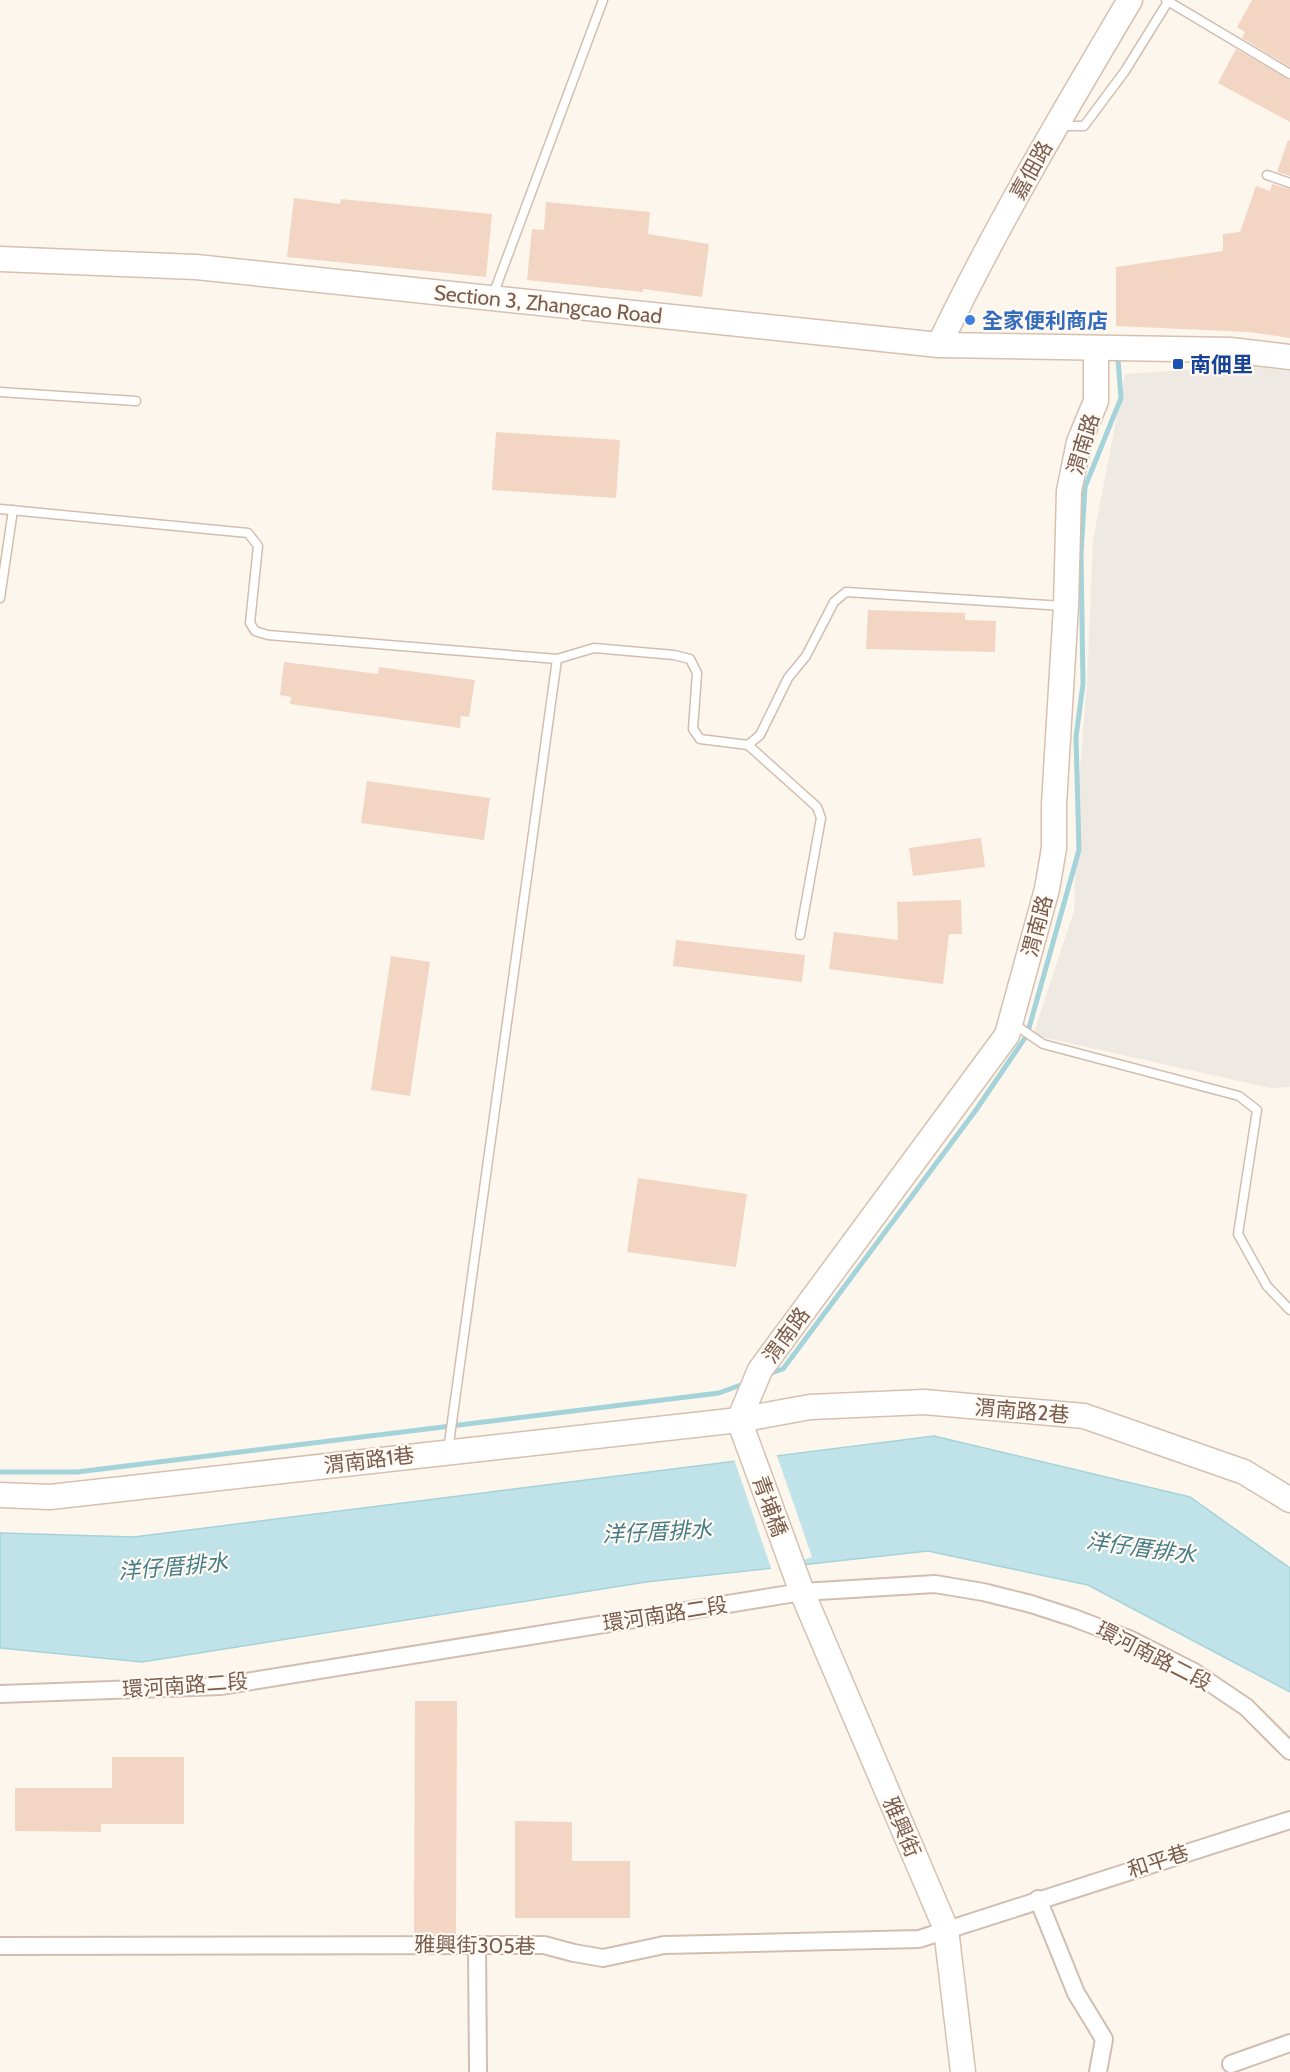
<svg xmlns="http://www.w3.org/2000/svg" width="1290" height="2072" font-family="Cabin,'Noto Sans TC',sans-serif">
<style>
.industrial{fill:#efe9e4}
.water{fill:#bfe3e8;stroke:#a5d3da;stroke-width:1.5}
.pier{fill:#fdf6ec}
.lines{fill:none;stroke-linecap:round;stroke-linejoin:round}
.stream{stroke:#a5d3da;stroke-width:5}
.building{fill:#f3d5c3}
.lane-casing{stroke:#d1beb0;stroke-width:11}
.street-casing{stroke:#d1beb0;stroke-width:20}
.secondary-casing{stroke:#d6c0b0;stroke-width:27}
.lane{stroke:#fff;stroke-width:8}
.street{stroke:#fff;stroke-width:16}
.secondary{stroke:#fff;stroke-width:24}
.shop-dot{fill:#3f7fe0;stroke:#fffaf3;stroke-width:2}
.transit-dot{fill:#1a4fb4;stroke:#fffaf3;stroke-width:2}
.labels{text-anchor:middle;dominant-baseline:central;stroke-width:4.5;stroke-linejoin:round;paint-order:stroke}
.street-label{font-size:21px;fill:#7a5c4d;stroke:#fffaf3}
.shop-label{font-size:21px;font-weight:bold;fill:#366cbe;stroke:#fffaf3;text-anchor:start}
.transit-label{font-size:21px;font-weight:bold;fill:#164399;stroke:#fffaf3;text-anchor:start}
.water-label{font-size:22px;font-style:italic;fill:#437c86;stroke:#fffaf3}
</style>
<rect width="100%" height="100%" fill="#fdf6ec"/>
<!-- industrial -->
<path class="industrial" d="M1249 366 1290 371V1087L1270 1088 1033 1035 1074 911 1078 791 1087 685 1093 540 1125 374Z"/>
<!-- water -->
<path class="water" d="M934 1436 1190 1497 1290 1568V1692L1088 1585 928 1551 646 1582 142 1662 0 1648V1533L134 1537Z"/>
<!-- pier -->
<path class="pier" d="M776 1453 812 1557 772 1571 734 1459Z"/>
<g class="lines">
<!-- stream -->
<g class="stream">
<path d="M768 1374 783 1369 976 1110 1027 1035 1079 850 1076 737 1083 684 1081 554 1085 487 1121 398 1118 359"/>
<path d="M0 1472H77L719 1393 746 1383"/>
</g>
</g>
<!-- building -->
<g class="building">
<path d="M1252 0H1290V67L1242 38 1245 32 1237 27Z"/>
<path d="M1236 49 1290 80V122L1218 83Z"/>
<path d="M1288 140 1290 141V176L1277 172Z"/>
<path d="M1272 184 1290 189V338L1249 332 1116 326V267L1223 251V234L1240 232 1256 186 1270 191Z"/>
<path d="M294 198 340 204 341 199 492 214 486 277 287 257Z"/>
<path d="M546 202 650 212 648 234 709 244 702 297 643 289V292L527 280 532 229 544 230Z"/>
<path d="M496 432 620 440 616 498 492 490Z"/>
<path d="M868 610 965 613V620L996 621 995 652 866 649Z"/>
<path d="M284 662 378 674 379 667 475 680 469 717 461 716 460 728 290 704 291 697 280 695Z"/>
<path d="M367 781 490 798 484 840 361 823Z"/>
<path d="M981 838 985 867 913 876 909 848Z"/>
<path d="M961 900 962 934H949L943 984 829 969 834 932 898 940 897 902Z"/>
<path d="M676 940 805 955 802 982 673 966Z"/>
<path d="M391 956 430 962 410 1096 371 1090Z"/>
<path d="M638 1178 747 1194 736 1267 627 1252Z"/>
<path d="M415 1701H457L456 1935 414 1934Z"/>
<path d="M112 1757H184V1824H101V1832L15 1831V1788H112Z"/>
<path d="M515 1821 572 1822V1861H630V1918H515Z"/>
</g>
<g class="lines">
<!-- lane casing -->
<g class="lane-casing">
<g id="lane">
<path d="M1166 0 1290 74"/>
<path d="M1059 126H1084L1125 71 1169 0"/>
<path d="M1267 175 1290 183"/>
<path d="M493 295 603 0"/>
<path d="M0 392 136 401"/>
<path d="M0 509 248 533 258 546 250 623 255 631 268 635 557 659 594 648 674 655 690 659 697 673 693 729 700 739 748 745 760 735 788 678 806 656 834 602 846 592 1064 606"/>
<path d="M0 598 13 510"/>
<path d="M748 745 817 807 821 818 800 935"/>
<path d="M1014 1024 1043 1044 1239 1096 1257 1110 1238 1234 1267 1286 1290 1310"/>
<path d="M448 1451 557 659"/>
</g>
</g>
<!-- street casing -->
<g class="street-casing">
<g id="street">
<path d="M0 1694 221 1686 802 1592 935 1584 983 1592 1031 1604 1074 1618 1129 1639 1194 1672 1246 1707 1290 1751"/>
<path d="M1038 1899 1076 1993 1104 2039 1098 2072"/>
<path d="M477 1945 478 2072"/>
<path d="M0 1946 544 1945 574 1953 603 1958 664 1945 919 1939 1290 1820"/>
<path d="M1231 2064 1290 2043"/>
</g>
</g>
<!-- secondary casing -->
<g class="secondary-casing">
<g id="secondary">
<path d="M0 259 196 267 939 345 1230 350 1290 357"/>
<path d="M939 345C996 226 1063 113 1130 0"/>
<path d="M739 1420 760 1370 1007 1035 1047 889 1054 848V804L1066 606 1069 491 1079 442 1096 401V349"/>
<path d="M739 1420 802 1592 946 1929 963 2072"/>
<path d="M0 1495 50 1497 739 1420 810 1407 924 1402 1084 1416 1244 1472 1290 1500"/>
</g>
</g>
<!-- lane -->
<use href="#lane" class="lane"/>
<!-- street -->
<use href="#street" class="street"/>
<!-- secondary -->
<use href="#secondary" class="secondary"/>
</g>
<!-- markers -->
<circle class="shop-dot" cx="970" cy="320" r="6"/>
<rect class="transit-dot" x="1172" y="358" width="12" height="12" rx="3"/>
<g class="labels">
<!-- street labels -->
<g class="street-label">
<text transform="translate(1031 170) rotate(-61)">嘉佃路</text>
<text transform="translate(548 304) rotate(6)">Section 3, Zhangcao Road</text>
<text transform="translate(1083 444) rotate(-73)">渭南路</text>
<text transform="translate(1037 926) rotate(-75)">渭南路</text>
<text transform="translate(786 1335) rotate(-54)">渭南路</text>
<text transform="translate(1022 1411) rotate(5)">渭南路2巷</text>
<text transform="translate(369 1460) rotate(-7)">渭南路1巷</text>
<text transform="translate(770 1506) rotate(70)">青埔橋</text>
<text transform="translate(665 1614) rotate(-9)">環河南路二段</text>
<text transform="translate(1154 1656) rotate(27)">環河南路二段</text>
<text transform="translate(185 1685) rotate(-4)">環河南路二段</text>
<text transform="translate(902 1827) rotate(67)">雅興街</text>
<text transform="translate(1158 1861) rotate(-18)">和平巷</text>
<text transform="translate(475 1945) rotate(1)">雅興街305巷</text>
</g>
<!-- shop labels -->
<g class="shop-label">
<text x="982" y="320">全家便利商店</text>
</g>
<!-- transit labels -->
<g class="transit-label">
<text x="1190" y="364">南佃里</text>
</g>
<!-- water labels -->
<g class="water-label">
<text transform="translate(657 1532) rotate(-3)">洋仔厝排水</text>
<text transform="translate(1141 1548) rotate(8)">洋仔厝排水</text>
<text transform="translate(173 1567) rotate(-5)">洋仔厝排水</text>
</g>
</g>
</svg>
